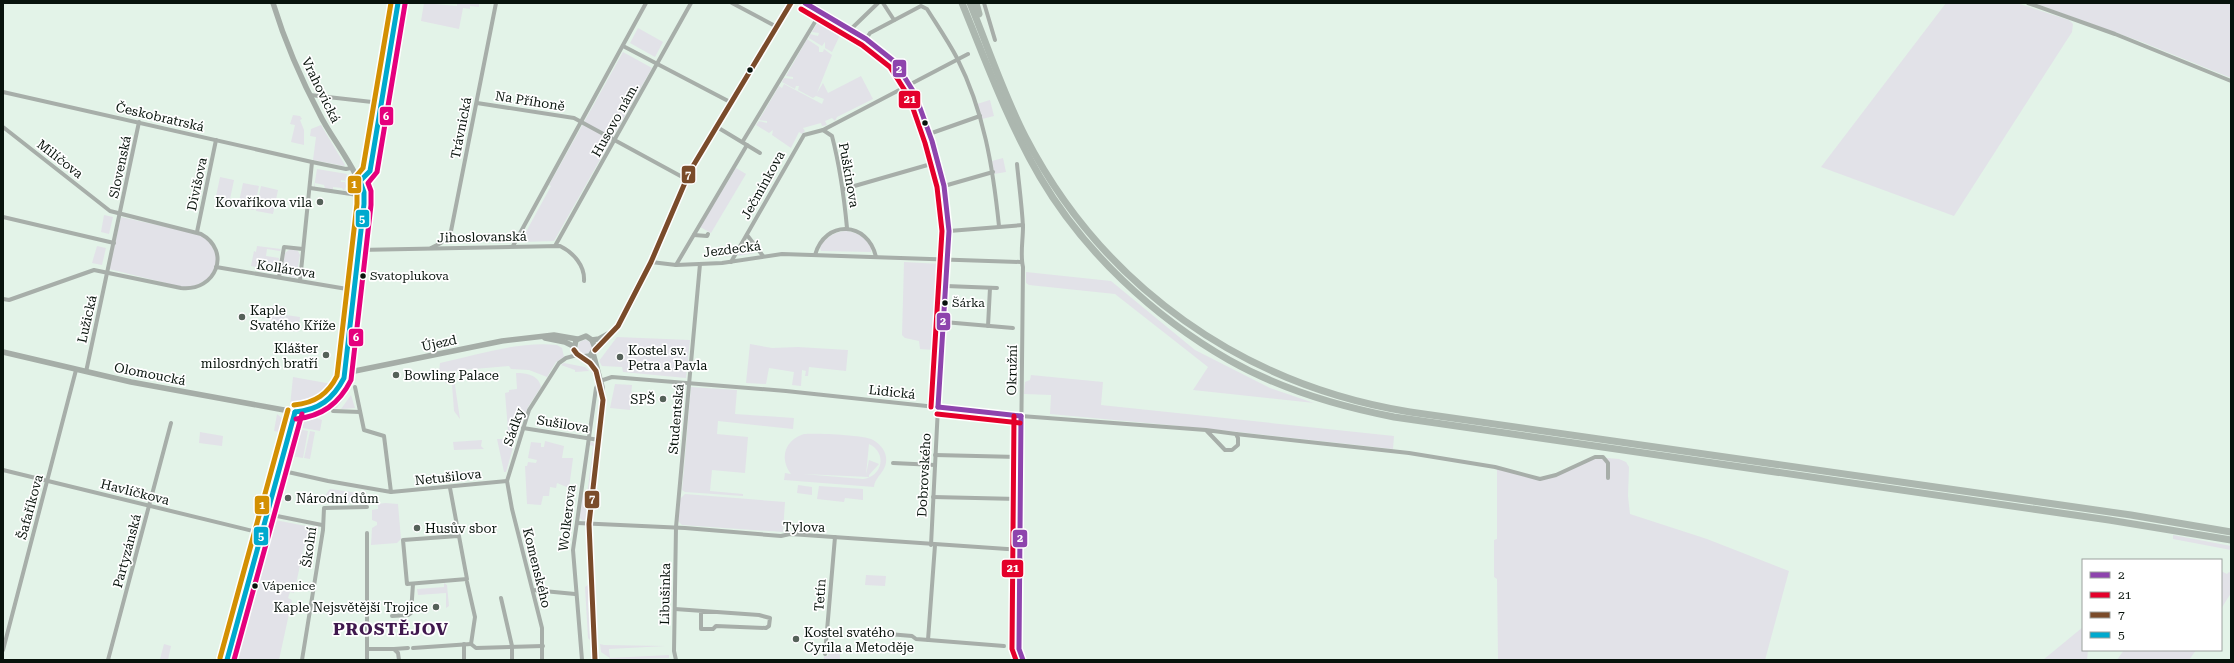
<svg xmlns="http://www.w3.org/2000/svg" width="2234" height="663" font-family="'Roboto Serif',serif">
<style>
.green{fill:#e2e2e8;fill-rule:evenodd}
.lines{fill:none;stroke-linecap:round;stroke-linejoin:round}
.street{stroke:#a7aea9;stroke-width:4}
.secondary{stroke:#a5ada7;stroke-width:5.5}
.highway{stroke:#acb7af;stroke-width:7}
.bus-1-casing{stroke:#fff;stroke-width:8}
.bus-2-casing{stroke:#fff;stroke-width:8}
.bus-3-casing{stroke:#fff;stroke-width:8}
.bus-4-casing{stroke:#fff;stroke-width:8}
.bus-5-casing{stroke:#fff;stroke-width:8}
.bus-6-casing{stroke:#fff;stroke-width:8}
.bus-1{stroke:#8e44ad;stroke-width:5}
.bus-2{stroke:#e4002b;stroke-width:5}
.bus-3{stroke:#7a4b2a;stroke-width:5}
.bus-4{stroke:#00a9ce;stroke-width:5}
.bus-5{stroke:#e5007d;stroke-width:5}
.bus-6{stroke:#d39002;stroke-width:5}
.bus-dot{fill:#08130c;stroke:#fff;stroke-width:1.5}
.poi-dot{fill:#556159;stroke:#fff;stroke-width:1.5}
.labels{text-anchor:middle;dominant-baseline:central;stroke-width:3.5;stroke-linejoin:round;paint-order:stroke}
.bus-label{font-size:12px;fill:#08130c;stroke:#fff;text-anchor:start}
.street-label{font-size:13px;fill:#08130c;stroke:#fff}
.poi-label{font-size:13px;fill:#08130c;stroke:#fff;text-anchor:start}
.district-label{font-size:17px;font-weight:bold;letter-spacing:1px;fill:#3f184d;stroke:#fff}
.line-badge{stroke:#fff;stroke-width:1.5}
.badge-label{font-size:11px;text-anchor:middle;font-weight:bold;fill:#fff}
</style>
<rect width="100%" height="100%" fill="#e3f3e8"/>
<!-- green -->
<g class="green">
<path d="M424 3 457 6V3H479V7L470 6V9L463 8 459 29 421 21Z"/>
<path d="M1946 3H2017L2069 20 2073 24 2072 32 1954 216 1821 167Z"/>
<path d="M2034 3H2231V78L2142 42Z"/>
<path d="M820 19 842 31 832 52 825 48V42L822 46 809 38 810 34 818 36 819 33 812 32Z"/>
<path d="M638 28 663 42 655 57 630 43Z"/>
<path d="M807 39 819 47V52H823L824 49 832 55 817 93 823 83 828 93 861 76 873 99 837 117 835 121 832 118 825 121 827 125 822 126 821 123 803 128 805 131 802 134 799 132 791 148 772 135 773 130 769 133 756 125 759 121 767 123V121L759 120 779 86 782 88 784 84 822 104 824 99 816 96 813 98 798 90 799 86H796L795 89 782 82 784 78 793 79V77L786 76Z"/>
<path d="M623 52 652 68 554 241 522 242 521 241 551 186 549 185Z"/>
<path d="M990 100 994 116 982 119 977 104Z"/>
<path d="M293 115 300 116 302 119 300 120 304 130V145L291 142 295 125 290 124Z"/>
<path d="M321 125 345 165 344 166 313 160 316 137 310 136 311 129Z"/>
<path d="M1003 158 1006 172 994 174 992 161Z"/>
<path d="M736 168 746 174 711 233 700 227Z"/>
<path d="M317 169 347 174 345 181 341 180V182H345L346 186 344 191 342 188 333 187V190L325 189 324 185 315 183V187H314Z"/>
<path d="M220 177 234 180 229 204 215 201Z"/>
<path d="M243 183 259 186 254 210 238 206Z"/>
<path d="M261 186 278 190 273 214 256 211Z"/>
<path d="M104 215 113 217 109 234 101 232Z"/>
<path d="M121 217 198 234C230 250 217 288 182 287L109 269Z"/>
<path d="M846 231C857 232 873 240 871 252L821 251 820 247C826 237 834 232 846 231Z"/>
<path d="M747 242 755 253 738 256Z"/>
<path d="M97 246 106 248 102 265 92 263Z"/>
<path d="M257 246 281 249 280 251 267 249 266 256 279 258 277 271 251 266 254 251 256 252Z"/>
<path d="M290 249 298 251 300 255 296 278 281 274 285 253Z"/>
<path d="M904 262 941 264 935 350 920 349 919 341 905 338 902 335Z"/>
<path d="M1026 272 1111 281 1195 350 1270 388 1314 403 1193 390 1208 367 1115 294 1029 285 1026 283Z"/>
<path d="M273 305 286 307 283 330 270 328Z"/>
<path d="M286 315 300 317 298 332 284 330Z"/>
<path d="M617 337 690 340 686 378 623 372 622 367 602 366 599 361Z"/>
<circle cx="585" cy="347" r="7"/>
<path d="M750 344 772 348 798 347 848 350 846 371 809 367 808 376H805L806 371 802 370 801 386 792 385 794 372 769 368 766 384 746 383Z"/>
<path d="M557 345 562 348 564 357 556 362 547 377 529 370 511 369 509 366 439 372 440 363C478 355 517 341 557 345Z"/>
<path d="M564 363 585 367 589 371 575 372V370L561 365Z"/>
<path d="M516 373C526 373 539 375 541 387L528 407 519 430 511 433 508 430 505 393 509 392V390L517 389Z"/>
<path d="M1031 375 1103 382 1101 405 1394 436 1393 449 1211 429 1050 414 1051 395 1024 394 1025 382 1030 380Z"/>
<path d="M353 376 354 383 337 408 326 410 336 401Z"/>
<path d="M293 377 332 384 335 386C324 401 308 409 290 406Z"/>
<path d="M447 379H454L460 419 454 411 452 384 445 383Z"/>
<path d="M615 384 632 385 630 410 610 408Z"/>
<path d="M691 387 737 390 735 414 794 418 793 429 718 421 717 434 748 437 745 473 712 470 710 491 743 494V496L685 492 682 490Z"/>
<path d="M351 395 355 408 341 409Z"/>
<path d="M277 414 283 419 285 433 274 431Z"/>
<path d="M316 418 322 420 320 431 297 427 299 424Z"/>
<path d="M298 429 308 431 303 458 291 456Z"/>
<path d="M310 431 315 432 310 459 304 458Z"/>
<path d="M200 432 223 436 222 446 199 443Z"/>
<path d="M804 434C817 433 860 435 871 439 878 442 885 449 886 457 888 471 875 476 874 487L784 480 785 473 791 474C779 458 785 440 804 434ZM869 444C888 453 882 477 863 479L803 474 869 477V475L879 464 869 460 866 475Z"/>
<path d="M511 439 515 441 506 472H504L497 439Z"/>
<path d="M482 440 481 446 484 449 454 450 453 442Z"/>
<path d="M545 441 564 446 562 458H573L569 488 557 483 556 488 550 487 549 496H543L541 505 527 504 525 466H527L528 462 536 463 537 460 528 458 531 442 541 443V447H544Z"/>
<path d="M592 441 595 445 586 519 583 521 580 518C579 510 583 504 582 496H587L593 446 589 445Z"/>
<path d="M1595 457 1619 459 1626 462 1629 467 1628 496 1630 514 1707 539 1789 571 1765 660H1498L1497 579 1494 577V540L1497 539V468L1533 478H1547Z"/>
<path d="M798 485 812 487V495L797 493Z"/>
<path d="M819 486 863 489V500L845 498 844 502 817 499Z"/>
<path d="M330 489 359 493 361 495V502L328 503 326 494Z"/>
<path d="M685 494 785 502 783 532 682 525 678 521 680 499Z"/>
<path d="M385 503 398 504 401 539 397 543 371 545 372 528 377 525V522L372 520V510L378 509V504Z"/>
<path d="M270 519 311 527 307 529 310 534 304 547 294 593 290 592 288 598 292 600 279 660H233Z"/>
<path d="M2173 535 2231 546V550L2173 539Z"/>
<path d="M2221 571 2227 574 2229 572 2231 573V593L2221 609Z"/>
<path d="M866 575 886 576 885 586 865 585Z"/>
<path d="M444 583 447 585 449 606 446 608V593L418 595 417 589 444 587Z"/>
<path d="M589 584 588 603 590 640 588 638 585 587Z"/>
<path d="M2083 627V650H2088L2087 660H2043Z"/>
<path d="M164 644 171 646 168 660 160 659Z"/>
<path d="M600 644 604 645 666 646 609 649 610 658 601 652Z"/>
<path d="M2124 650H2196L2189 660H2117Z"/>
<path d="M829 652H838L840 655V660H824V656H828Z"/>
<path d="M669 655V658L608 660 610 658Z"/>
</g>
<g class="lines">
<!-- street -->
<g class="street">
<path d="M732 3 777 27"/>
<path d="M805 3 877 46 901 69 920 106 941 171 948 216V249L938 407 931 545"/>
<path d="M883 3 894 20"/>
<path d="M984 3 995 40"/>
<path d="M2028 3 2115 34 2231 81"/>
<path d="M850 30 878 3"/>
<path d="M866 39 870 33 921 6 927 9C937 25 948 41 957 58 984 111 993 168 999 226"/>
<path d="M623 46 732 103"/>
<path d="M3 92 312 162 346 169 351 168"/>
<path d="M310 95 381 103"/>
<path d="M477 103 574 118 686 179"/>
<path d="M3 127 110 211 201 234C232 251 216 292 181 288L94 270 9 300 3 299"/>
<path d="M717 127 760 153"/>
<path d="M823 130 832 136C840 167 844 196 847 228"/>
<path d="M929 134 980 116"/>
<path d="M743 141 821 12"/>
<path d="M1017 164C1019 185 1022 206 1023 227 1023 240 1020 255 1023 267L1019 649 1017 660"/>
<path d="M360 181 369 174"/>
<path d="M944 186 993 172"/>
<path d="M310 188 365 196 398 3"/>
<path d="M844 189 938 162"/>
<path d="M3 217 114 243"/>
<path d="M949 231 1023 225"/>
<path d="M197 232 216 140"/>
<path d="M694 235 707 236 708 234"/>
<path d="M747 235 763 256"/>
<path d="M513 246 646 3"/>
<path d="M555 246 691 3"/>
<path d="M431 248 441 243 451 231 496 3"/>
<path d="M358 250 560 246C574 253 585 266 584 281"/>
<path d="M815 255C825 219 868 221 876 257"/>
<path d="M651 262 676 265 722 263 782 254 1021 262"/>
<path d="M731 262 804 135 823 130 968 54"/>
<path d="M676 265 747 145"/>
<path d="M216 267 353 290"/>
<path d="M279 277 284 247 303 249"/>
<path d="M300 281 312 162"/>
<path d="M946 286 997 288"/>
<path d="M944 322 1013 328"/>
<path d="M988 326 990 288"/>
<path d="M86 372 139 122"/>
<path d="M333 411 360 412"/>
<path d="M523 428 599 440"/>
<path d="M1236 434 1409 453 1495 467 1540 479 1556 475 1595 457H1603L1608 463V478"/>
<path d="M935 455 1021 457"/>
<path d="M893 463 935 465"/>
<path d="M3 470 261 533"/>
<path d="M279 470 328 481 391 492 384 436 364 430 355 387"/>
<path d="M450 488 467 579 407 584 403 540 458 536"/>
<path d="M391 492 507 481"/>
<path d="M933 497 1020 499"/>
<path d="M267 514 322 525"/>
<path d="M577 523 685 528 781 536 790 534 1020 550"/>
<path d="M367 533V660"/>
<path d="M467 582 475 617 471 644"/>
<path d="M533 590 575 594"/>
<path d="M501 598 512 646V660"/>
<path d="M675 609 759 615 770 618 769 626 766 628 716 626 713 629H701V611"/>
<path d="M392 616 408 615 411 613 413 584"/>
<path d="M865 632 912 636 916 639 1004 646"/>
<path d="M928 640 935 545"/>
<path d="M471 644 476 648 543 646"/>
<path d="M413 648 471 644"/>
<path d="M368 649H394L398 653 399 660"/>
<path d="M394 649 408 648"/>
<path d="M3 650 76 370"/>
<path d="M1019 650 1023 660"/>
<path d="M825 654 835 537"/>
<path d="M108 660 171 423"/>
<path d="M302 660 323 530 324 508 367 507"/>
<path d="M464 660V644"/>
<path d="M542 660V628L512 509 507 481 529 410 559 363 566 358 577 355"/>
<path d="M582 660 573 550 596 388 600 381 612 377 786 391 1021 416 1206 430 1236 434 1238 438V445L1232 450H1225L1206 430"/>
<path d="M676 660 674 651 676 527 700 264"/>
</g>
<!-- secondary -->
<g class="secondary">
<path d="M545 338 565 342 573 346"/>
<path d="M592 340 599 339 610 333"/>
<path d="M595 350 607 339 618 326 651 262 690 171 791 3"/>
<path d="M3 352 131 382 295 412C320 411 339 398 345 373L364 204C365 178 332 140 320 115 301 79 285 42 273 3"/>
<path d="M593 353 602 387 603 402 589 524 595 660"/>
<path d="M582 357 590 356 595 348 592 340 586 336 576 340 574 350 577 355 590 364 597 375"/>
<path d="M345 373 502 341 554 335 577 339"/>
<path d="M227 660 295 412"/>
</g>
<!-- highway -->
<g class="highway">
<path d="M962 3C986 62 1008 122 1040 177 1084 252 1154 317 1229 360 1280 389 1337 406 1394 417L2109 520 2231 540"/>
<path d="M970 3C988 47 1003 93 1025 136 1103 287 1243 385 1410 412L2131 515 2231 532"/>
<path d="M976 3 979 14"/>
</g>
<!-- bus-1 casing -->
<g class="bus-1-casing">
<g id="bus-1">
<path d="M805 3 866 39 895 62 915 94 932 141 944 186 949 231 938 407"/>
<path d="M938 407 1021 416"/>
<path d="M1021 416 1019 649 1023 660"/>
</g>
</g>
<!-- bus-2 casing -->
<g class="bus-2-casing">
<g id="bus-2">
<path d="M801 9 862 45 890 67 909 97 925 143 937 187 942 231 931 407"/>
<path d="M937 414 1020 423"/>
<path d="M1014 416 1012 649 1016 660"/>
</g>
</g>
<!-- bus-3 casing -->
<g class="bus-3-casing">
<g id="bus-3">
<path d="M574 350 577 354 590 363 596 371 603 400 589 524 595 660"/>
<path d="M595 350 618 326 651 262 690 171 791 3"/>
</g>
</g>
<!-- bus-4 casing -->
<g class="bus-4-casing">
<g id="bus-4">
<path d="M295 412C319 410 333 399 344 378L364 204V192L360 181 370 171 398 3"/>
<path d="M227 660 295 412"/>
</g>
</g>
<!-- bus-5 casing -->
<g class="bus-5-casing">
<g id="bus-5">
<path d="M296 419C322 416 339 404 351 380L371 205V191L368 183 377 172 405 4"/>
<path d="M234 660 302 414"/>
</g>
</g>
<!-- bus-6 casing -->
<g class="bus-6-casing">
<g id="bus-6">
<path d="M294 405C315 403 328 394 337 376L357 204V193L353 180 363 168 391 3"/>
<path d="M220 658 288 410"/>
</g>
</g>
<!-- bus-1 -->
<use href="#bus-1" class="bus-1"/>
<!-- bus-2 -->
<use href="#bus-2" class="bus-2"/>
<!-- bus-3 -->
<use href="#bus-3" class="bus-3"/>
<!-- bus-4 -->
<use href="#bus-4" class="bus-4"/>
<!-- bus-5 -->
<use href="#bus-5" class="bus-5"/>
<!-- bus-6 -->
<use href="#bus-6" class="bus-6"/>
</g>
<!-- markers -->
<g class="bus-dot">
<circle cx="750" cy="70" r="3.5"/>
<circle cx="925" cy="123" r="3.5"/>
<circle cx="363" cy="276" r="3.5"/>
<circle cx="945" cy="303" r="3.5"/>
<circle cx="255" cy="586" r="3.5"/>
</g>
<g class="poi-dot">
<circle cx="320" cy="202" r="4"/>
<circle cx="242" cy="317" r="4"/>
<circle cx="326" cy="355" r="4"/>
<circle cx="620" cy="357" r="4"/>
<circle cx="396" cy="375" r="4"/>
<circle cx="663" cy="399" r="4"/>
<circle cx="288" cy="498" r="4"/>
<circle cx="417" cy="528" r="4"/>
<circle cx="436" cy="607" r="4"/>
<circle cx="796" cy="639" r="4"/>
</g>
<g class="labels">
<!-- bus labels -->
<g class="bus-label">
<text x="370" y="276">Svatoplukova</text>
<text x="952" y="303">Šárka</text>
<text x="262" y="586">Vápenice</text>
</g>
<!-- street labels -->
<g class="street-label">
<text transform="translate(321 90) rotate(64)">Vrahovická</text>
<text transform="translate(530 101) rotate(9)">Na Příhoně</text>
<text transform="translate(160 117) rotate(13)">Českobratrská</text>
<text transform="translate(615 120) rotate(-61)">Husovo nám.</text>
<text transform="translate(461 128) rotate(-79)">Trávnická</text>
<text transform="translate(60 159) rotate(38)">Milíčova</text>
<text transform="translate(120 167) rotate(-78)">Slovenská</text>
<text transform="translate(849 175) rotate(80)">Puškinova</text>
<text transform="translate(197 184) rotate(-78)">Divišova</text>
<text transform="translate(763 185) rotate(-61)">Ječmínkova</text>
<text transform="translate(482 237) rotate(-1)">Jihoslovanská</text>
<text transform="translate(732 249) rotate(-7)">Jezdecká</text>
<text transform="translate(286 269) rotate(9)">Kollárova</text>
<text transform="translate(87 319) rotate(-77)">Lužická</text>
<text transform="translate(439 343) rotate(-12)">Újezd</text>
<text transform="translate(1012 370) rotate(-89)">Okružní</text>
<text transform="translate(150 374) rotate(11)">Olomoucká</text>
<text transform="translate(892 392) rotate(6)">Lidická</text>
<text transform="translate(676 419) rotate(-85)">Studentská</text>
<text transform="translate(563 424) rotate(9)">Sušilova</text>
<text transform="translate(514 427) rotate(-71)">Sádky</text>
<text transform="translate(924 475) rotate(-87)">Dobrovského</text>
<text transform="translate(448 477) rotate(-6)">Netušilova</text>
<text transform="translate(135 492) rotate(14)">Havlíčkova</text>
<text transform="translate(30 507) rotate(-75)">Šafaříkova</text>
<text transform="translate(567 518) rotate(-83)">Wolkerova</text>
<text transform="translate(804 527) rotate(1)">Tylova</text>
<text transform="translate(309 547) rotate(-82)">Školní</text>
<text transform="translate(127 551) rotate(-75)">Partyzánská</text>
<text transform="translate(537 568) rotate(76)">Komenského</text>
<text transform="translate(665 594) rotate(-89)">Libušinka</text>
<text transform="translate(820 595) rotate(-86)">Tetín</text>
</g>
<!-- poi labels -->
<g class="poi-label">
<text x="312" y="202" text-anchor="end">Kovaříkova vila</text>
<text x="250" y="310">Kaple<tspan x="250" dy="15">Svatého Kříže</tspan></text>
<text x="318" y="348" text-anchor="end">Klášter<tspan x="318" dy="15">milosrdných bratří</tspan></text>
<text x="628" y="350">Kostel sv.<tspan x="628" dy="15">Petra a Pavla</tspan></text>
<text x="404" y="375">Bowling Palace</text>
<text x="655" y="399" text-anchor="end">SPŠ</text>
<text x="296" y="498">Národní dům</text>
<text x="425" y="528">Husův sbor</text>
<text x="428" y="607" text-anchor="end">Kaple Nejsvětější Trojice</text>
<text x="804" y="632">Kostel svatého<tspan x="804" dy="15">Cyrila a Metoděje</tspan></text>
</g>
<!-- district labels -->
<g class="district-label">
<text x="391" y="629">PROSTĚJOV</text>
</g>
</g>
<g class="line-badge">
<rect x="892" y="59" width="15" height="19" rx="4" fill="#8e44ad"/>
<rect x="898" y="90" width="23" height="19" rx="4" fill="#e4002b"/>
<rect x="379" y="106" width="15" height="20" rx="4" fill="#e5007d"/>
<rect x="681" y="165" width="15" height="19" rx="4" fill="#7a4b2a"/>
<rect x="347" y="175" width="15" height="19" rx="4" fill="#d39002"/>
<rect x="355" y="209" width="15" height="19" rx="4" fill="#00a9ce"/>
<rect x="936" y="312" width="15" height="19" rx="4" fill="#8e44ad"/>
<rect x="348" y="328" width="16" height="19" rx="4" fill="#e5007d"/>
<rect x="584" y="490" width="16" height="19" rx="4" fill="#7a4b2a"/>
<rect x="254" y="495" width="16" height="20" rx="4" fill="#d39002"/>
<rect x="253" y="526" width="16" height="20" rx="4" fill="#00a9ce"/>
<rect x="1012" y="529" width="16" height="19" rx="4" fill="#8e44ad"/>
<rect x="1001" y="559" width="23" height="19" rx="4" fill="#e4002b"/>
</g>
<g class="badge-label">
<text x="899" y="73">2</text>
<text x="910" y="103">21</text>
<text x="386" y="120">6</text>
<text x="688" y="179">7</text>
<text x="354" y="188">1</text>
<text x="362" y="223">5</text>
<text x="943" y="325">2</text>
<text x="356" y="341">6</text>
<text x="592" y="503">7</text>
<text x="262" y="509">1</text>
<text x="261" y="540">5</text>
<text x="1020" y="542">2</text>
<text x="1013" y="572">21</text>
</g>
<!-- border -->
<rect width="2234" height="663" fill="none" stroke="#08130c" stroke-width="8"/>
<!-- legend -->
<rect x="2082" y="559" width="140" height="92" fill="#ffffff" stroke="#9ca19e"/>
<rect x="2090" y="572" width="20" height="6" fill="#8e44ad" stroke="#9ca19e"/>
<text x="2118" y="579" font-size="12" fill="#08130c">2</text>
<rect x="2090" y="592" width="20" height="6" fill="#e4002b" stroke="#9ca19e"/>
<text x="2118" y="599" font-size="12" fill="#08130c">21</text>
<rect x="2090" y="612" width="20" height="6" fill="#7a4b2a" stroke="#9ca19e"/>
<text x="2118" y="619" font-size="12" fill="#08130c">7</text>
<rect x="2090" y="632" width="20" height="6" fill="#00a9ce" stroke="#9ca19e"/>
<text x="2118" y="639" font-size="12" fill="#08130c">5</text>
</svg>
